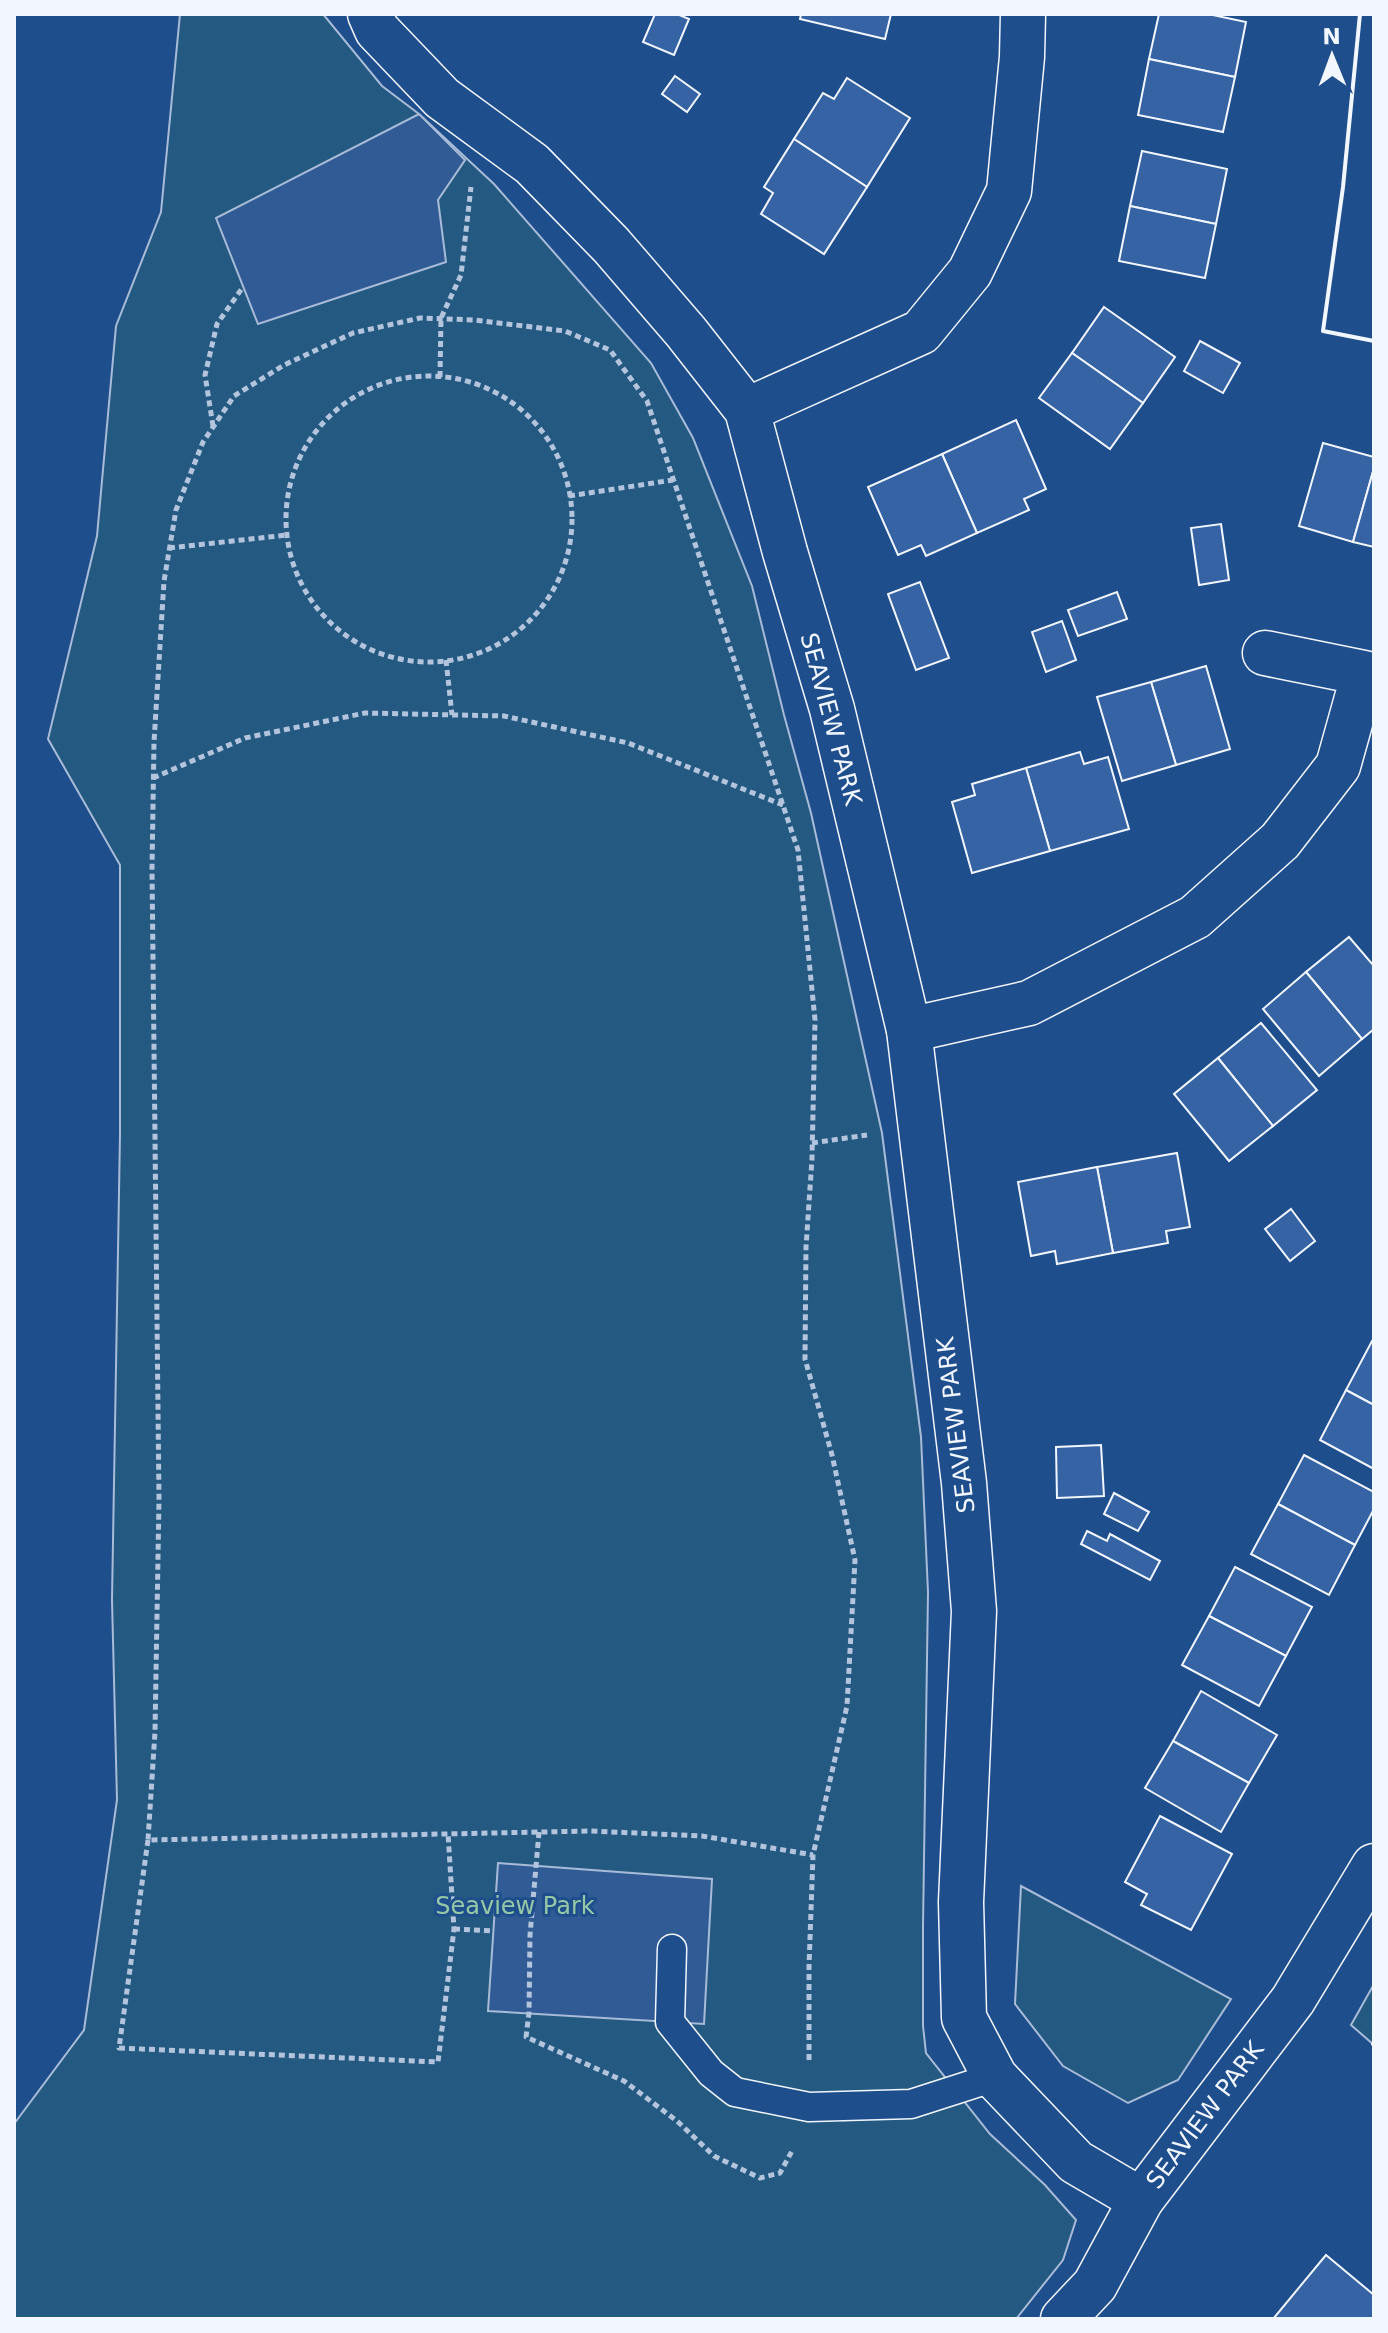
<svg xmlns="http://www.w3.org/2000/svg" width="1388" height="2333" font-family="'DejaVu Sans',sans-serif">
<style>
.green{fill:#245a82;stroke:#a8bbd7;stroke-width:2}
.parking{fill:#305b95;stroke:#a8bbd7;stroke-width:2}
.building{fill:#3563a3;stroke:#f2f6ff;stroke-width:2}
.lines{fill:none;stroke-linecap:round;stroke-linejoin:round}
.service-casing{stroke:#f2f6ff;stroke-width:31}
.minor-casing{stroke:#f2f6ff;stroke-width:47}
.path{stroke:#b3c4dc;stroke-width:5;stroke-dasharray:6 4;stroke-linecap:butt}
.service{stroke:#1f4e8c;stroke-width:28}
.minor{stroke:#1f4e8c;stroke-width:44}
.wall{stroke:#f2f6ff;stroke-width:4}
.labels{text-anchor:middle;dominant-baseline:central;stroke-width:6;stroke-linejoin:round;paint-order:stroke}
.street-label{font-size:24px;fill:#f2f6ff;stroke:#1f4e8c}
.park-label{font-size:24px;fill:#97c8a6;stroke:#1f4e8c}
</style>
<rect width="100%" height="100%" fill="#1f4e8c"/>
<!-- green -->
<g class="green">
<path d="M180 14H323L382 86 419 114 494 184 651 363 693 438 752 586 784 715 811 813 882 1133 921 1437 928 1592 923 1926V2026L926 2053 990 2134 1045 2185 1076 2220 1063 2260 1016 2319H14V2124L84 2030 117 1800 112 1600 120 1134V865L48 739 97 536 116 326 161 212Z"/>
<path d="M1021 1886 1231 1999 1178 2080 1128 2103 1063 2066 1015 2004Z"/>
<path d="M1374 1984V2045L1351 2025Z"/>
</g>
<!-- parking -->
<g class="parking">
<path d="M419 114 465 160 438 200 446 262 258 324 216 218Z"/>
<path d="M498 1863 712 1879 704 2024 488 2011Z"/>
</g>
<!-- building -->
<g class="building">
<path d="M655 14H677L689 19 674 55 643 42Z"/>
<path d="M801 14H891L885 39 800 19Z"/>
<path d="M1159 14H1208L1246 22 1235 77 1149 59Z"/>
<path d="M1149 59 1235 77 1223 132 1138 115Z"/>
<path d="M675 76 700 94 687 112 662 94Z"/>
<path d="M847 78 910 118 867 187 794 139 823 93 834 99Z"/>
<path d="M794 139 867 187 824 254 761 214 773 193 764 187Z"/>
<path d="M1142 151 1227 169 1216 224 1130 206Z"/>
<path d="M1130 206 1216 224 1205 278 1119 261Z"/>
<path d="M1104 307 1175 357 1143 403 1072 353Z"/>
<path d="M1200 341 1240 363 1223 393 1184 371Z"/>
<path d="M1072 353 1143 403 1110 449 1039 398Z"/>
<path d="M1016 420 1046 489 1024 499 1029 510 977 533 942 454Z"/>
<path d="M1323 443 1374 457V468L1353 542 1299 526Z"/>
<path d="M942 454 977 533 926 556 921 545 898 555 868 487Z"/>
<path d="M1374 468V547L1353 542Z"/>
<path d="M1221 524 1229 580 1199 585 1191 528Z"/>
<path d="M920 582 949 658 916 670 888 594Z"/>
<path d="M1117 592 1127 619 1078 636 1068 610Z"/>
<path d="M1062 621 1076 660 1046 672 1032 632Z"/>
<path d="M1206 666 1230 749 1176 765 1151 682Z"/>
<path d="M1151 682 1176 765 1122 781 1097 697Z"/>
<path d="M1080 752 1084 764 1108 757 1129 829 1050 851 1026 768Z"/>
<path d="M1026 768 1050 851 972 873 952 802 975 795 972 784Z"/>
<path d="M1349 937 1374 966V1029L1362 1039 1306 972Z"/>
<path d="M1306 972 1362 1039 1319 1076 1263 1009Z"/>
<path d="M1261 1023 1317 1090 1273 1126 1218 1058Z"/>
<path d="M1218 1058 1273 1126 1229 1161 1174 1094Z"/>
<path d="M1177 1153 1190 1227 1166 1231 1168 1243 1113 1253 1097 1167Z"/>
<path d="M1097 1167 1113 1253 1057 1264 1055 1251 1031 1256 1018 1182Z"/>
<path d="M1291 1209 1315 1241 1290 1261 1265 1229Z"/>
<path d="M1372 1341 1374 1342V1405L1346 1390Z"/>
<path d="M1346 1390 1374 1405V1469L1320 1440Z"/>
<path d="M1101 1445 1104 1496 1057 1498 1056 1447Z"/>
<path d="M1304 1455 1374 1492V1509L1355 1545 1278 1504Z"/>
<path d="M1114 1493 1149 1512 1138 1531 1104 1514Z"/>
<path d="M1278 1504 1355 1545 1329 1595 1251 1554Z"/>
<path d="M1087 1531 1107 1541 1110 1534 1160 1561 1150 1580 1081 1544Z"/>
<path d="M1235 1567 1312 1607 1286 1656 1209 1616Z"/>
<path d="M1209 1616 1286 1656 1259 1706 1182 1665Z"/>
<path d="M1201 1691 1277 1735 1249 1783 1173 1741Z"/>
<path d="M1173 1741 1249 1783 1221 1832 1145 1788Z"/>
<path d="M1160 1816 1232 1854 1191 1930 1141 1905 1147 1894 1125 1882Z"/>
<path d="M1326 2255 1374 2295V2319H1273Z"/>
</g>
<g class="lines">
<!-- service casing -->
<g class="service-casing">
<path id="service" d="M672 1949 670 2022 711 2073 735 2092 809 2107 911 2104 995 2077"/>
</g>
<!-- minor casing -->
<g class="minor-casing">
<g id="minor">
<path d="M370 14 377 30 442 98 532 164 611 245 686 332 747 410 785 552 832 709 909 1030 964 1483 974 1611 961 1902 964 2018 995 2077 1076 2162 1141 2200"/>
<path d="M747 410 921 332 970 272 1009 191 1022 57 1023 14"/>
<path d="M909 1030 1029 1003 1195 917 1280 841 1338 766 1364 673 1265 653"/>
<path d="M1063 2319 1095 2285 1141 2200 1293 2000 1374 1866"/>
</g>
</g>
<!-- path -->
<g class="path">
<circle cx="429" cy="519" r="143"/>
<path d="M440 377 441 318 461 275 471 187"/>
<path d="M213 426 205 375 217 324 243 287"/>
<path d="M569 496 673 480"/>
<path d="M169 548 287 535"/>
<path d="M446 660 452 715"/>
<path d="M153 778 245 738 365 713 504 716 628 743 783 805"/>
<path d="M812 1143 867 1135"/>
<path d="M539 1832 530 1935 529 2013 526 2037 624 2081 677 2121 714 2156 760 2178 780 2173 792 2151"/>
<path d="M148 1840 119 2048 438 2062 454 1929 448 1833"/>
<path d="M454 1929 493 1931"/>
<path d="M809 2060V1967L813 1855 847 1706 855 1560 832 1455 805 1359 806 1247 812 1159 815 1020 798 850 647 401 610 350 565 331 474 320 420 318 353 333 284 365 234 396 203 442 176 510 164 581 154 742 152 869 159 1499 155 1732 148 1840 591 1831 702 1836 813 1855"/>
</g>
<!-- service -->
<use href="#service" class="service"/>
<!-- minor -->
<use href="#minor" class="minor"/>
<!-- wall -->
<g class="wall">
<path d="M1360 14 1343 187 1323 331 1374 341"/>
<path d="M1373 2044 1374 2045"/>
</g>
</g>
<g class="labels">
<!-- street labels -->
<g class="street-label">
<text transform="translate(831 719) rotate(75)">SEAVIEW PARK</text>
<text transform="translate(956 1425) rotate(-97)">SEAVIEW PARK</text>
<text transform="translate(1205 2115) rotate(-53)">SEAVIEW PARK</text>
</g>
<!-- park labels -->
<g class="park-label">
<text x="515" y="1906">Seaview Park</text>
</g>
</g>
<!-- border -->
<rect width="1388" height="2333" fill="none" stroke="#f2f6ff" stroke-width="32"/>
<!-- north arrow -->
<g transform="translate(1332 56) rotate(359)" stroke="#1f4e8c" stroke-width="6" paint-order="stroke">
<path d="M0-6L14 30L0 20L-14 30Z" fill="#f2f6ff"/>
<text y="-12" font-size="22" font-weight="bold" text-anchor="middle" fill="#f2f6ff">N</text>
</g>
</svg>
